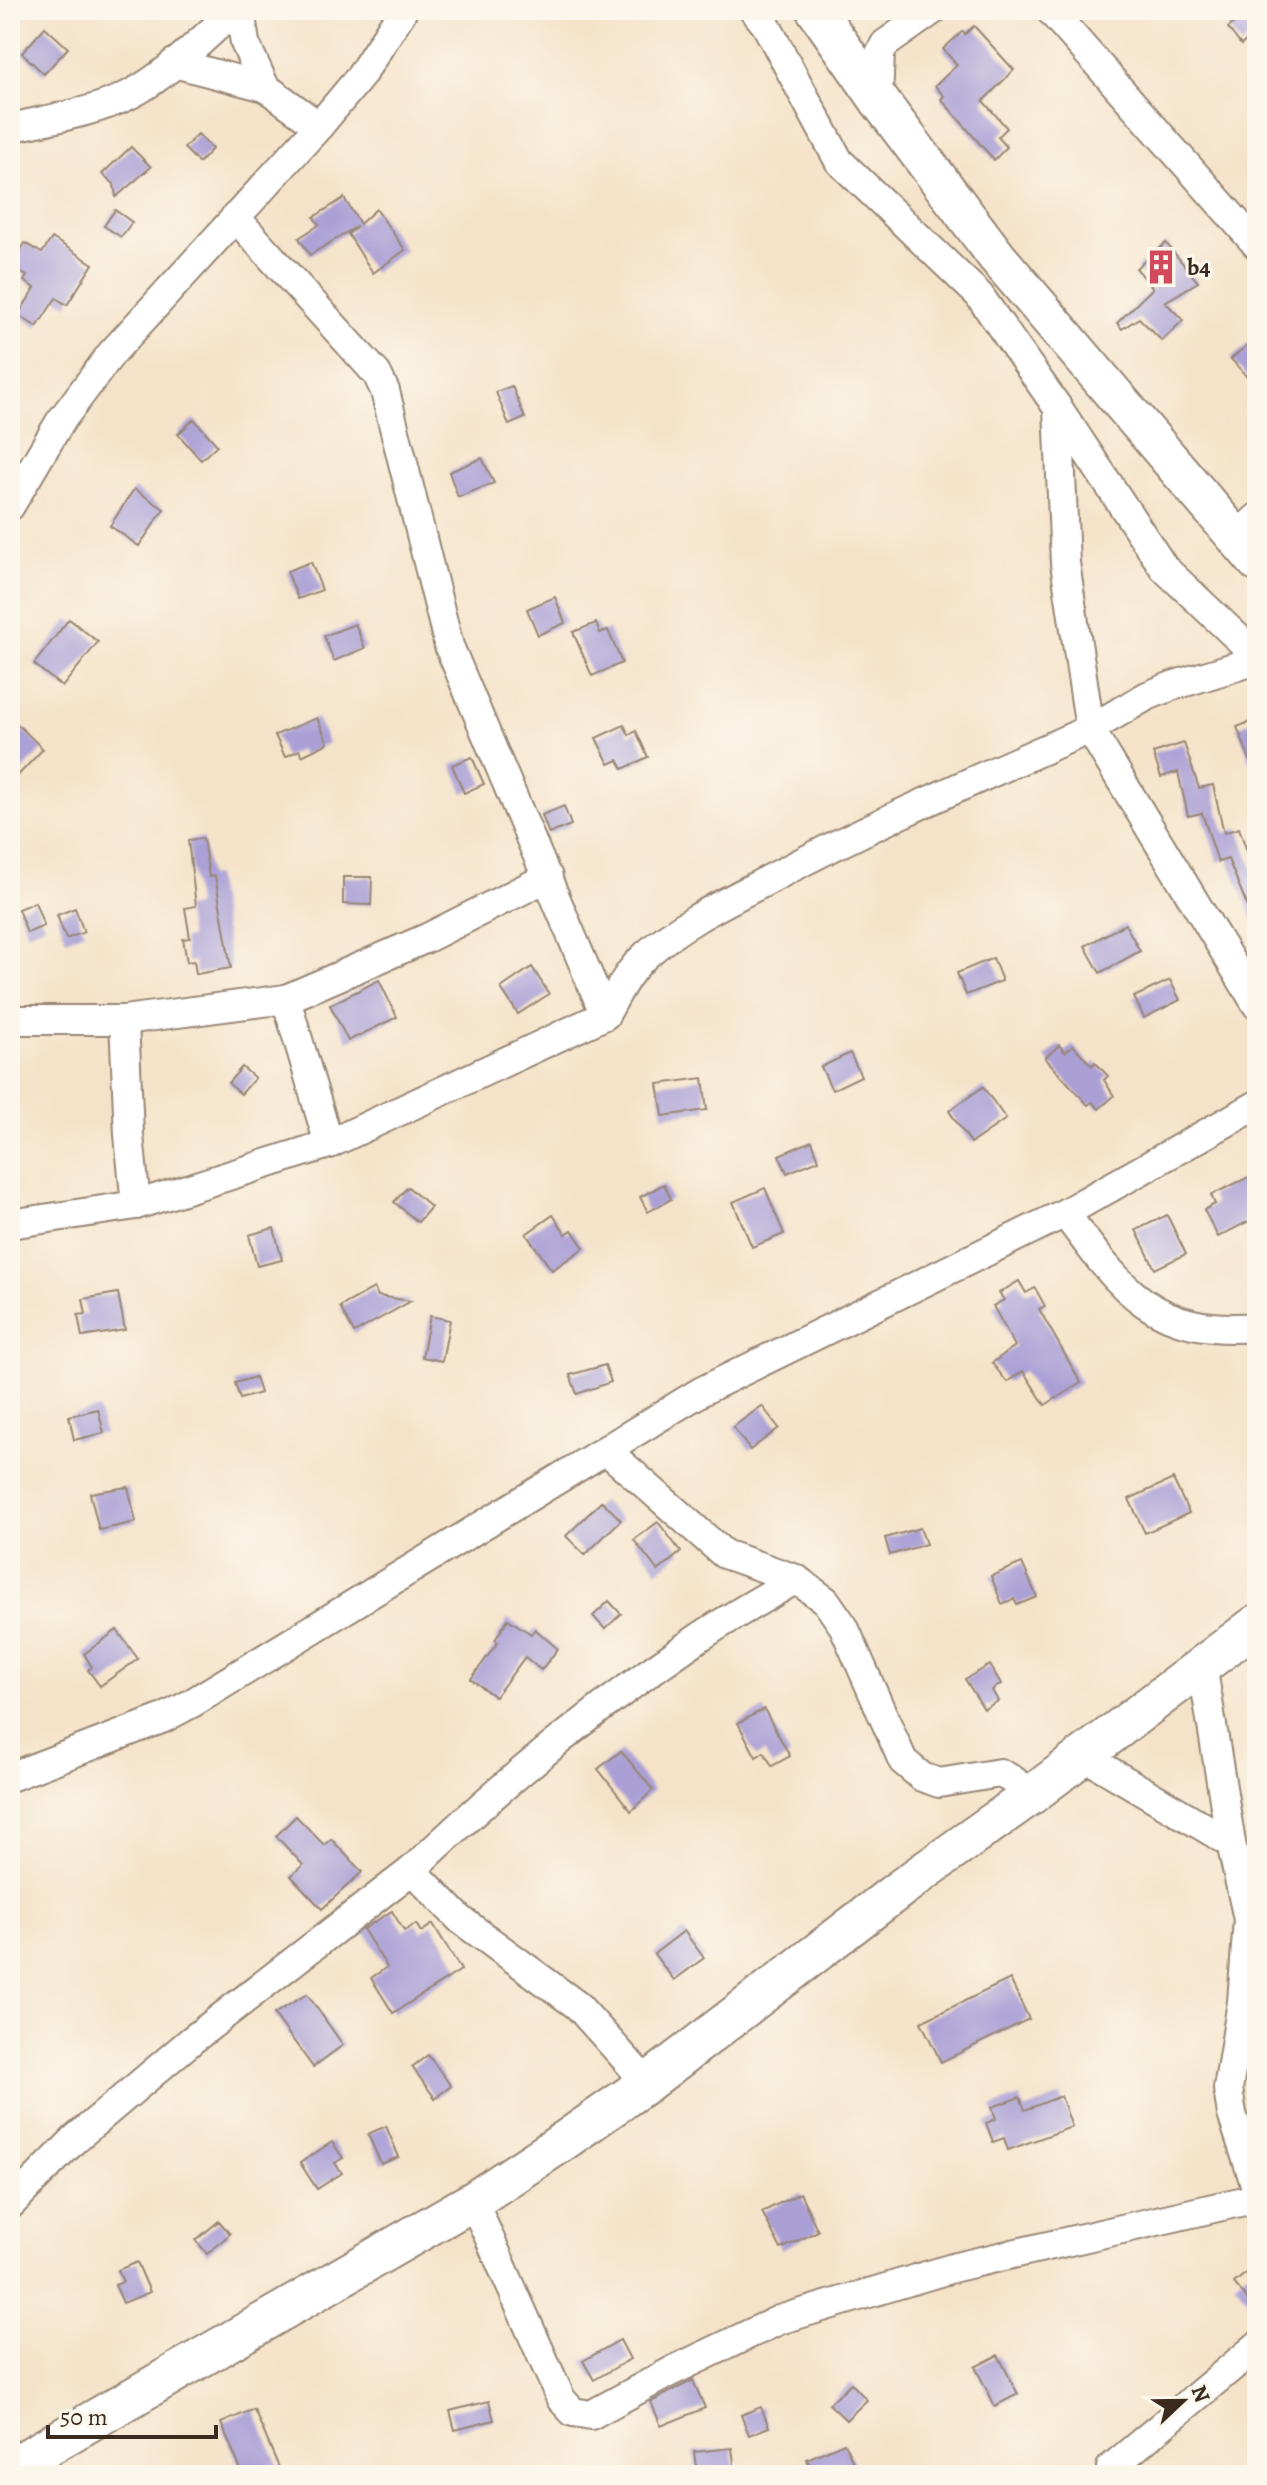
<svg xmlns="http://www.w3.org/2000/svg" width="1267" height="2485" font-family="Alegreya,serif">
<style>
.building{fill:#aba0d6}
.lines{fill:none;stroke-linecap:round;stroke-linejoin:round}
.street-casing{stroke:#988674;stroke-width:32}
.secondary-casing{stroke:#988674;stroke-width:42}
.street{stroke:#fff;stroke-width:28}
.secondary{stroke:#fff;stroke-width:38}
.labels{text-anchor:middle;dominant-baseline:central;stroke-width:6;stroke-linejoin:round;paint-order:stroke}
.poi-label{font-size:24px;font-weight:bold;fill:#3b2a1e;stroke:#fbf7ec;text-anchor:start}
</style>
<rect width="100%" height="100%" fill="#fbf7ec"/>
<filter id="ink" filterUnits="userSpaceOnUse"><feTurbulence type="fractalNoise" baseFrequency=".0125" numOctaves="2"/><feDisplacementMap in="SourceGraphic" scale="16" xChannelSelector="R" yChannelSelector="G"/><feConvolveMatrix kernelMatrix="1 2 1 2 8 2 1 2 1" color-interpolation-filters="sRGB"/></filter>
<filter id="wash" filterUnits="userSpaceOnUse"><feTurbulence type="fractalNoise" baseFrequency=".006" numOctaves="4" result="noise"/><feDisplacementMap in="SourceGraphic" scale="32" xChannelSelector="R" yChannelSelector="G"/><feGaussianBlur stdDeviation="1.8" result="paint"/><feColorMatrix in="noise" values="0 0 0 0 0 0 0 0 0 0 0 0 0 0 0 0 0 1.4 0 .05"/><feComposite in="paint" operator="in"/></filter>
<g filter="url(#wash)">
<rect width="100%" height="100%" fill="#f5e3c9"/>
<g id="blocks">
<!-- building -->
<g class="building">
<path d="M1226 10H1257V32L1241 45 1228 28 1235 22Z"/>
<path d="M974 26 1014 70 983 101 1007 128 998 137 1007 147 994 160 941 99 944 96 935 86 957 65 943 49 963 31 965 34Z"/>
<path d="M45 27 68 48 44 74 22 53Z"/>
<path d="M198 134 212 149 199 163 184 148Z"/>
<path d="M131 147 151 167 116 197 114 184 102 174Z"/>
<path d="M344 198 360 224 376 209 405 250 373 273 348 234 357 226 310 255 299 238 319 225 314 217Z"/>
<path d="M115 210 132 222 121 237 104 226Z"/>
<path d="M52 238 93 264 67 305 56 298 37 327 18 315 35 288 24 281 27 276 11 267 25 243 42 253Z"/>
<path d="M1166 243 1198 282 1165 302 1183 320 1162 341 1139 318 1122 329 1117 323 1153 288 1136 268Z"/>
<path d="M1257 336V388L1231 359Z"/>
<path d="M512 386 525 418 509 425 496 392Z"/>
<path d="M194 419 217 445 201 460 178 434Z"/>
<path d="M482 458 494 483 458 497 449 472Z"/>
<path d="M134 489 164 509 139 546 110 526Z"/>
<path d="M311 562 322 590 298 599 287 571Z"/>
<path d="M555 597 565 623 538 635 527 609Z"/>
<path d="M69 619 98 642 62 687 34 664Z"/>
<path d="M596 623 600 633 608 630 622 663 592 676 573 632Z"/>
<path d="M355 624 365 648 334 661 324 636Z"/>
<path d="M10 717 43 749 10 784Z"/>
<path d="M317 718 328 743 302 756 299 750 285 757 275 735Z"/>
<path d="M1257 719V775H1256L1237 727Z"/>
<path d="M624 725 629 735 636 731 648 757 623 769 618 760 609 764 596 738Z"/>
<path d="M1184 743 1199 788 1213 785 1224 833 1239 828 1257 880V929L1228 859 1218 862 1202 813 1188 816 1178 772 1161 777 1153 753Z"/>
<path d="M472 757 484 784 464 793 452 765Z"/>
<path d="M564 806 571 825 549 834 542 815Z"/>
<path d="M203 838 209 877 215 876 231 968 196 974 194 961 187 962 183 939 190 938 185 908 196 906 188 840Z"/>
<path d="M343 877H372L371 905 343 904Z"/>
<path d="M35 902 44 926 27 933 18 909Z"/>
<path d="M75 908 84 932 66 939 57 915Z"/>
<path d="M1125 924 1140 951 1100 973 1085 946Z"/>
<path d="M993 958 1002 981 966 995 957 973Z"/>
<path d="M532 967 549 994 518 1014 501 988Z"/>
<path d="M379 980 397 1017 348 1041 330 1005Z"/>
<path d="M1170 980 1180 1000 1144 1018 1134 997Z"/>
<path d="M1059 1045 1065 1052 1073 1045 1092 1066 1095 1062 1108 1076 1104 1080 1114 1096 1099 1109 1092 1102 1088 1105 1045 1058Z"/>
<path d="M850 1053 861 1076 832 1090 821 1067Z"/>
<path d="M242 1067 255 1078 241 1094 228 1083Z"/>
<path d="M703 1078 707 1110 663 1116 658 1084Z"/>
<path d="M983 1087 1006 1119 971 1143 949 1111Z"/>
<path d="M812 1141 819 1160 787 1173 779 1155Z"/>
<path d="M1257 1173V1217L1218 1237 1204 1210 1215 1204 1211 1195Z"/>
<path d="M664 1184 671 1199 648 1212 640 1197Z"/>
<path d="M408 1187 431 1207 418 1222 394 1202Z"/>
<path d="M765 1188 784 1234 752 1247 733 1202Z"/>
<path d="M553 1215 566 1234 572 1230 584 1248 552 1270 526 1234Z"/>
<path d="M1167 1215 1186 1254 1155 1269 1136 1230Z"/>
<path d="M274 1228 282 1260 257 1266 249 1235Z"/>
<path d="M1019 1281 1026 1293 1035 1288 1045 1306 1039 1309 1081 1383 1045 1405 1023 1371 1007 1382 992 1363 1015 1346 993 1306 1004 1300 999 1293Z"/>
<path d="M374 1288 378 1296 411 1301 354 1333 340 1307Z"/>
<path d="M118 1293 125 1330 82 1337 78 1315 86 1314 83 1299Z"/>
<path d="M430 1316 450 1320 442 1361 422 1357Z"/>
<path d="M605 1365 611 1382 577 1394 570 1375Z"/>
<path d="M255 1377 260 1393 240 1399 235 1383Z"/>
<path d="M762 1406 779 1428 750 1450 733 1427Z"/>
<path d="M98 1409 104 1433 74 1440 69 1416Z"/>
<path d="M1173 1479 1189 1513 1145 1533 1129 1499Z"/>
<path d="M128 1487 136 1522 99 1530 90 1493Z"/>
<path d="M602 1501 621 1520 585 1555 566 1536Z"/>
<path d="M658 1522 681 1552 658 1571 634 1540Z"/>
<path d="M920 1528 926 1544 890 1555 885 1538Z"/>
<path d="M1022 1563 1037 1597 1017 1605 1014 1599 1002 1604 991 1576Z"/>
<path d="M609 1601 621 1614 605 1629 593 1616Z"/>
<path d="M508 1619 531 1634 535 1629 558 1649 541 1670 525 1657 495 1697 471 1679 498 1642 495 1640Z"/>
<path d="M117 1630 138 1659 100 1686 88 1670 92 1667 84 1654Z"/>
<path d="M990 1665 1001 1684 992 1690 998 1701 984 1709 965 1679Z"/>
<path d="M764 1709 790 1756 772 1766 764 1752 756 1757 738 1723Z"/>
<path d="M621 1751 653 1790 631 1811 598 1769Z"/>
<path d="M296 1816 324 1845 331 1839 362 1872 322 1909 291 1876 303 1865 276 1836Z"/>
<path d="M392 1911 404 1931 416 1924 421 1932 433 1924 461 1970 393 2013 371 1978 387 1967 363 1929Z"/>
<path d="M684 1931 704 1958 674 1980 654 1954Z"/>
<path d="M1010 1979 1029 2019 941 2062 921 2022Z"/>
<path d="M307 1994 343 2045 313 2067 274 2014Z"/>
<path d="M428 2055 451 2086 435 2098 412 2067Z"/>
<path d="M1061 2096 1072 2127 1008 2150 1004 2138 993 2142 986 2123 996 2119 992 2107 1020 2097 1025 2110Z"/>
<path d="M386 2126 399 2157 381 2164 368 2134Z"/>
<path d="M332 2142 343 2158 335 2163 342 2173 317 2189 300 2163Z"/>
<path d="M800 2193 818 2231 781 2249 762 2212Z"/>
<path d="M219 2221 230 2234 207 2254 196 2240Z"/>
<path d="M137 2262 150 2292 123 2303 115 2285 123 2282 118 2270Z"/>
<path d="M1257 2264V2311L1234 2283Z"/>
<path d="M620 2340 630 2359 594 2380 583 2361Z"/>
<path d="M998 2355 1018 2394 995 2406 975 2367Z"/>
<path d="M693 2380 705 2408 661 2426 651 2402Z"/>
<path d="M851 2383 867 2400 846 2420 829 2404Z"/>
<path d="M489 2401 494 2420 455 2430 450 2411Z"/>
<path d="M761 2407 769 2427 749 2435 741 2415Z"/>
<path d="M254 2409 280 2470 268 2475H243L221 2423Z"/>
<path d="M844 2443 854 2464 828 2475H814L807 2459Z"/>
<path d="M732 2448 735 2471 697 2475 694 2452Z"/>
</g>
</g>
</g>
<g filter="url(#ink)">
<use href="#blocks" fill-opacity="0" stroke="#988674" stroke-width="2"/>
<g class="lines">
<!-- street casing -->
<g class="street-casing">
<g id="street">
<path d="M240 10 245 43 265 87 319 126"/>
<path d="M754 10 766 25 839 161 979 295 1058 408 1164 568 1257 656"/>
<path d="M1050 10 1257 245"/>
<path d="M174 63 265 87"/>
<path d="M878 99 880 53 885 44 933 10"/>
<path d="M10 128C49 119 93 113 129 95 168 75 202 39 235 10"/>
<path d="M235 217 377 374 385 391 449 646 605 1015"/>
<path d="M10 506 60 422 111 354 319 126 360 77 403 10"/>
<path d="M1236 537 1257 518"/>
<path d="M1257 660 1172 686 1147 696 1090 729 1257 1005"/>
<path d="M286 999 329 1144"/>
<path d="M10 1020H124L286 999 427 938 548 877"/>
<path d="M136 1205 329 1144 605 1015C617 994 627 972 646 955 681 923 728 901 770 879 874 823 982 777 1090 729L1065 563 1058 408"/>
<path d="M1065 1213C1121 1289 1153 1336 1257 1327"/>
<path d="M10 1224 136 1205 129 1135 124 1020"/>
<path d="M606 1450 724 1554 796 1579"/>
<path d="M1202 1664 1231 1843"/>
<path d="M1082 1755 1231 1843 1248 1919 1242 2002 1228 2089 1232 2114 1257 2190"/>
<path d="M10 1777 164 1718 192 1703 702 1391 1065 1213 1257 1105"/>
<path d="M647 2083 578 2006 461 1920 412 1870C500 1785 595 1708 697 1639 729 1617 763 1599 796 1579L826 1601 844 1627 903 1761 922 1777 939 1783 1000 1773 1013 1780 1030 1796"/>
<path d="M473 2201 561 2399 573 2412 591 2415 672 2371 779 2320 956 2267 1257 2198"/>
<path d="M10 2205 75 2139 192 2040 412 1870"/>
<path d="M1111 2468 1257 2346"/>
</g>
</g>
<!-- secondary casing -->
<g class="secondary-casing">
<g id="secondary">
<path d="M816 10 878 99 997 257 1257 562"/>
<path d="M10 2468 473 2201 555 2147 647 2083 901 1888 1030 1796 1257 1624"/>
</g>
</g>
<!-- street -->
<use href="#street" class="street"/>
<!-- secondary -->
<use href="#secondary" class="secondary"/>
</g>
</g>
<!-- icons -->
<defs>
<g id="building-bare" transform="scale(2.76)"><path d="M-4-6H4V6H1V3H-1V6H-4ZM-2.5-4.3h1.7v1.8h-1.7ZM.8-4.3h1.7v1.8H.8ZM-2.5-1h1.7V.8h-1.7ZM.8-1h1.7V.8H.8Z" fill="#d1495b" stroke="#fbf7ec" stroke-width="2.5" paint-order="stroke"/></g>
</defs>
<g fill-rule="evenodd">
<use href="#building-bare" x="1161" y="267"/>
</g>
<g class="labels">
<!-- poi labels -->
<g class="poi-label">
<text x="1187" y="267">b4</text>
</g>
</g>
<!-- margin -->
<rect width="1267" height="2485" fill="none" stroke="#fbf7ec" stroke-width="40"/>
<!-- north arrow -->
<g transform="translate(1183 2401) rotate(68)" stroke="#fbf7ec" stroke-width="6" paint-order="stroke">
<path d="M0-6L14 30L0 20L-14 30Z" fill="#3b2a1e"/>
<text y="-12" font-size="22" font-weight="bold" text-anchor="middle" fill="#3b2a1e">N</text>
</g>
<!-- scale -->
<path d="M48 2425v12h168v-12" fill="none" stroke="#3b2a1e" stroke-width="4"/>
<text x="60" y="2425" font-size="24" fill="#3b2a1e" stroke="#fbf7ec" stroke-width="6" paint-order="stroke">50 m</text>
</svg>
